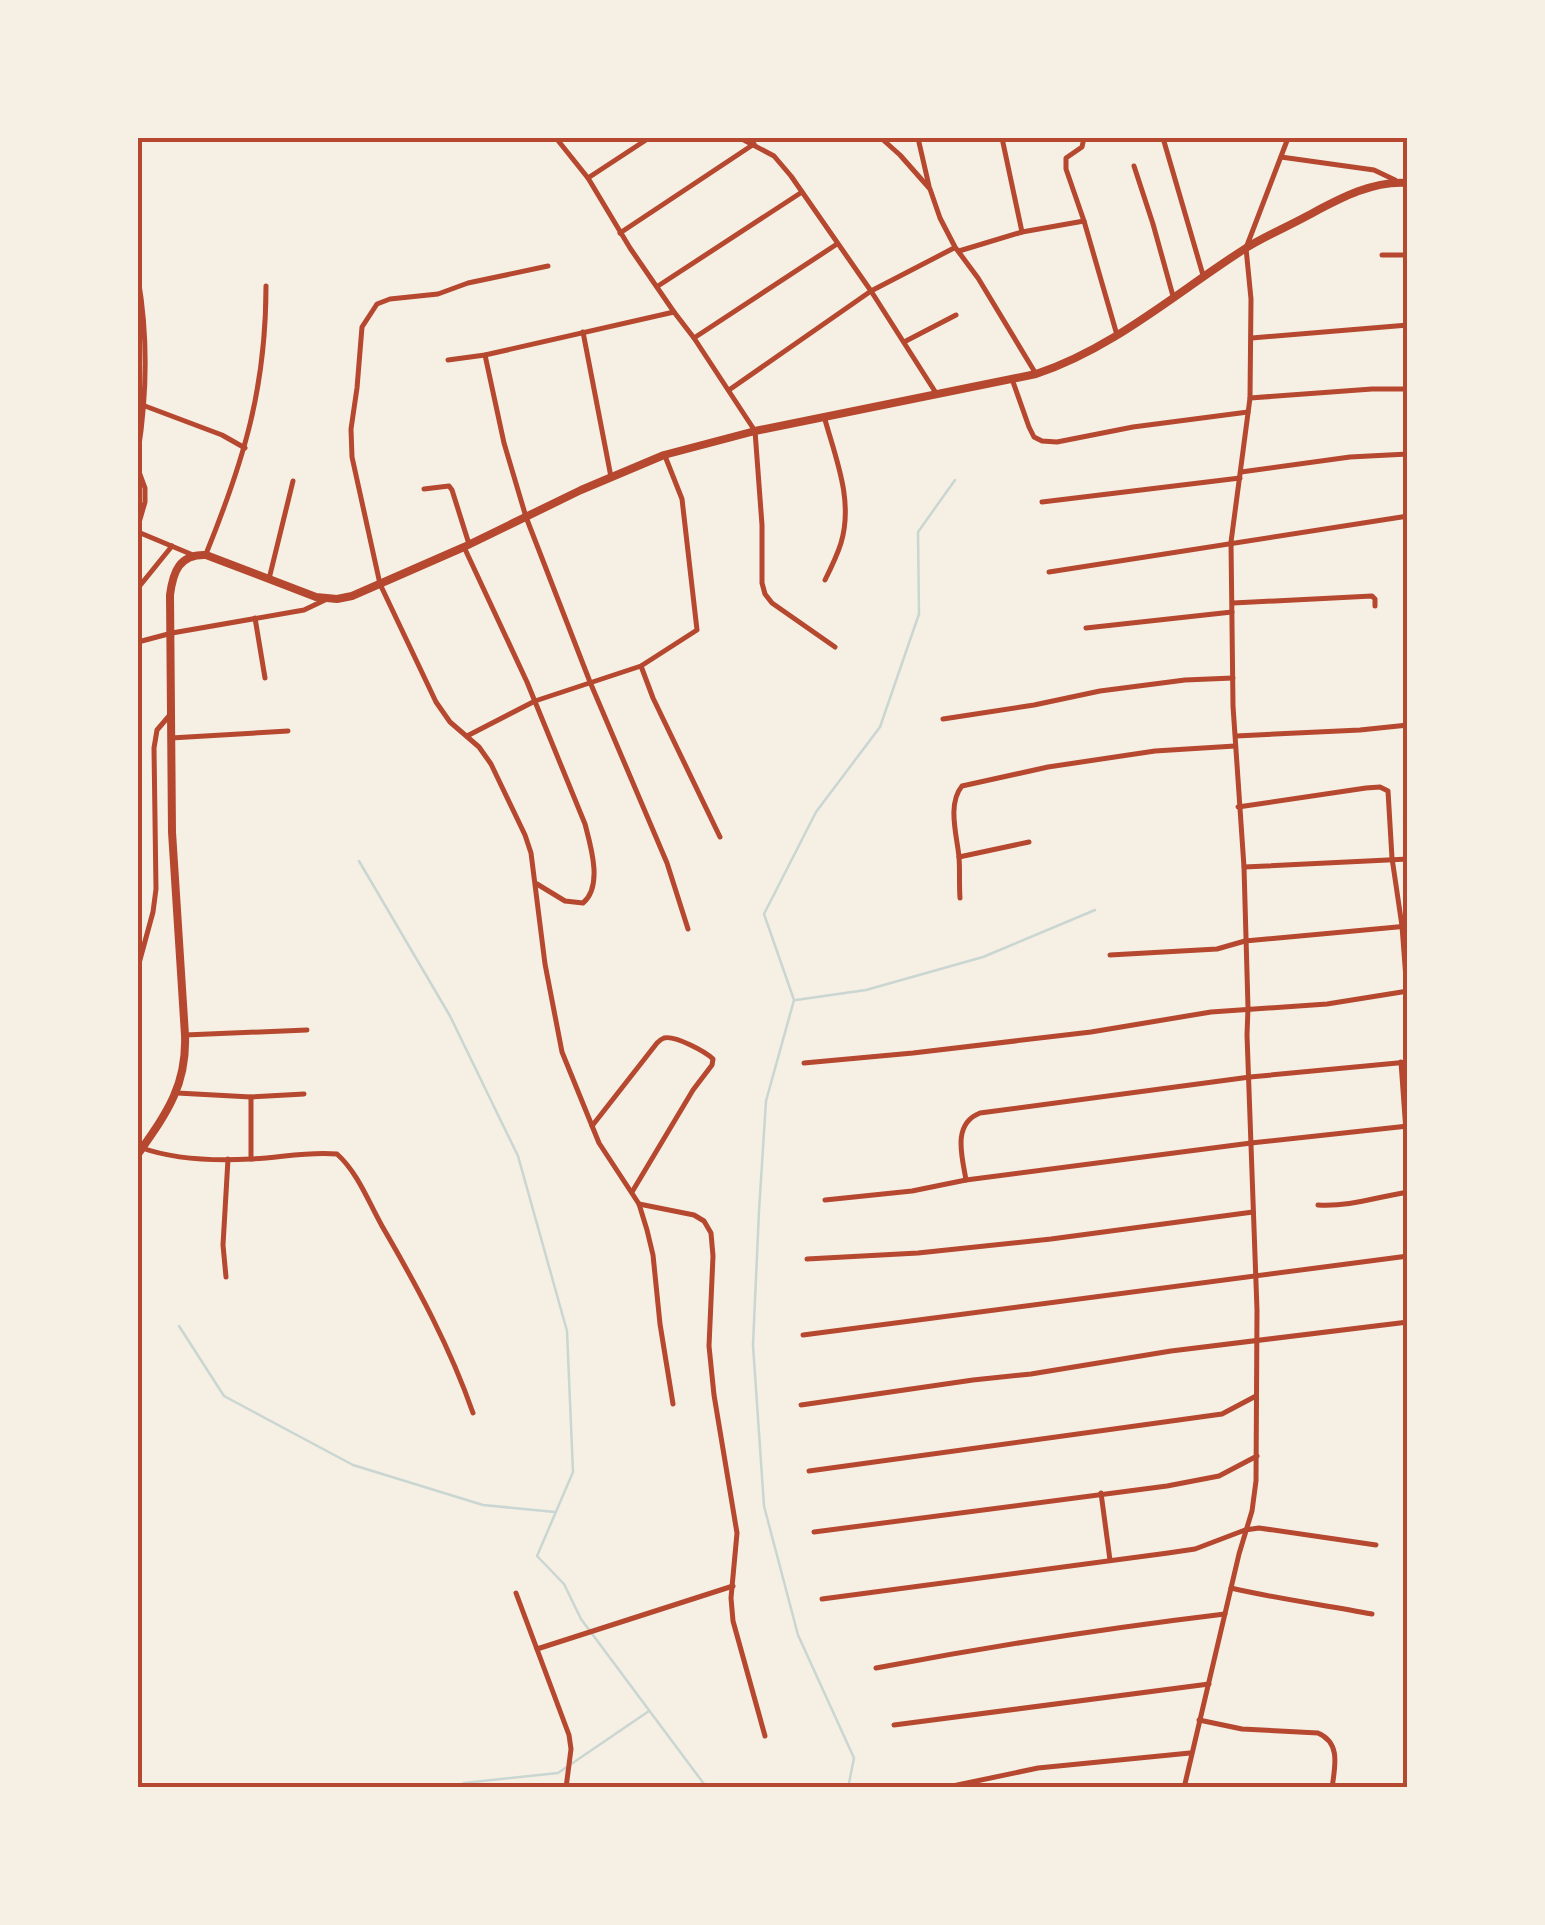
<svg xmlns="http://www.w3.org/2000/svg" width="1545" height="1925" font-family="Montserrat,sans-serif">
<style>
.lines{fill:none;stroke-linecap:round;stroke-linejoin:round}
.stream{stroke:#c9d6d2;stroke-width:2.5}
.minor{stroke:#b5482f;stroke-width:5}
.tertiary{stroke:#b5482f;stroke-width:8}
.neatline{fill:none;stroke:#b5482f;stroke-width:4}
</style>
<rect width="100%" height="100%" fill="#f6efe4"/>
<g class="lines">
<!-- stream -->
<g class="stream">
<path d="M359 861 450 1016 518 1156 567 1331 573 1472 537 1556 564 1584 581 1619 707 1788"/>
<path d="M796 1000 866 990 983 957 1095 910"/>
<path d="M179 1326 224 1396 353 1465 483 1505 555 1512"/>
<path d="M456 1788 464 1783 558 1773 649 1711"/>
<path d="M848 1788 854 1758 798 1635 764 1506 753 1345 759 1211 766 1101 794 1000 764 914 816 812 880 727 919 614 918 532 955 480"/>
</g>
<!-- minor -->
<g class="minor">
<path d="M556 138 588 178 630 248 674 312 694 338 755 431 762 525V583L765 594 772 603 835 647"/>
<path d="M740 138 774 156 791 176 871 291 936 393"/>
<path d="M881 138 900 155 930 189 940 218 955 247 978 278 1036 374"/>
<path d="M918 138 929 186"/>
<path d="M1002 138 1022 232"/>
<path d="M1084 138 1082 147 1066 158V169L1084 221 1117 335"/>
<path d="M1163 138 1203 275"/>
<path d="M1281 157 1374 170 1395 180"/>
<path d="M1134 166 1153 224 1173 296"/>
<path d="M588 178 649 138"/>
<path d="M620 233 754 144"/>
<path d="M959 251 1022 232 1084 221"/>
<path d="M1382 255H1408"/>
<path d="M548 266 468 283 438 294 390 299 377 304 362 327 357 388 351 429 352 457 380 584 436 702 450 722 479 747 491 764 525 835 531 853 545 964 562 1052 599 1143 639 1204 647 1230 653 1255 660 1324 673 1404"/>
<path d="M138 278C148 336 147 395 138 452"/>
<path d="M658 286 802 192"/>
<path d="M583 332 611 477"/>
<path d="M694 338 837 244"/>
<path d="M1252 338 1408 325"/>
<path d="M904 342 956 315"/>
<path d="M485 355 504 443 526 517 590 682 667 863 688 929"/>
<path d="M448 360 485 355 674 312"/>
<path d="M1012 379 1029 427 1034 437 1042 441 1057 442 1133 427 1248 412"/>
<path d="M729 390 871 291 954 248"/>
<path d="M1250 398 1372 389H1408"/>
<path d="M145 406 222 435 245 448"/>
<path d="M824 416C835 457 854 500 841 543 837 556 831 568 825 580"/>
<path d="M138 469 145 488V502L138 526"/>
<path d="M1241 472 1350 457 1408 454"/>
<path d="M424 489 449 486 452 490 469 544"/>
<path d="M1042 502 1240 478"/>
<path d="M138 532 193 555"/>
<path d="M464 547 527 682 585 824C591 847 603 886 583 903L565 901 537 884"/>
<path d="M206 554C244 460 266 388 266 286"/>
<path d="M1049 572 1408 516"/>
<path d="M269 579 293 481"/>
<path d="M138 588 172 546"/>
<path d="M1233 603 1372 596 1375 599V606"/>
<path d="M255 618 265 678"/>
<path d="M1086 628 1232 612"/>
<path d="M138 642 172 633 304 610 325 600"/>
<path d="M641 666 653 698 720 837"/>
<path d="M943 719 1034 705 1100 691 1185 680 1233 678"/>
<path d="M467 736 535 701 641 666 697 630 682 499 665 456"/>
<path d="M1236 736 1360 730 1408 725"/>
<path d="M171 738 288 731"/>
<path d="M1238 807 1366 788 1380 787 1388 791 1392 858 1402 926 1407 992"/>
<path d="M959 857 1029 842"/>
<path d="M1244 867 1408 859"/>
<path d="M960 898C959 884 960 871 959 857 957 836 947 804 962 786L1048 767 1155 751 1235 746"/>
<path d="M1110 955 1217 949 1245 941 1408 926"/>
<path d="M138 967 153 912 156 889 154 748 157 730 169 716"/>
<path d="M185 1035 307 1030"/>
<path d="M1401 1062 1408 1159"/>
<path d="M804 1063 913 1053 1091 1032 1211 1012 1327 1004 1408 991"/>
<path d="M177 1093 251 1097 304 1094"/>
<path d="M251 1097V1159"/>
<path d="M592 1126 657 1043C659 1041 661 1039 664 1038 675 1035 706 1052 713 1059L712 1065 693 1090 632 1192"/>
<path d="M142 1148C176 1160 214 1161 251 1159 279 1158 308 1151 337 1154 358 1173 368 1201 382 1226 417 1286 450 1347 473 1413"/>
<path d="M966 1180C962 1156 952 1124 980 1113L1250 1077 1408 1062"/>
<path d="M825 1200 912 1191 966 1180 1251 1143 1408 1126"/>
<path d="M639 1204 694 1215 704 1221 711 1233 713 1256 709 1346 714 1395 737 1533 731 1598 733 1621 765 1736"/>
<path d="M1318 1205C1349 1207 1377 1197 1408 1192"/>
<path d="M807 1259 918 1253 1051 1239 1253 1212"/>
<path d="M226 1277 223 1245 228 1159"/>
<path d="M803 1335 1408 1256"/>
<path d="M801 1405 973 1380 1031 1374 1171 1351 1408 1322"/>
<path d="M809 1471 1222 1414 1256 1396"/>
<path d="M1101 1493 1110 1560"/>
<path d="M814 1532 1167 1486 1219 1476 1257 1456"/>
<path d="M1231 1588C1278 1599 1325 1605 1372 1614"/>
<path d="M516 1593 569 1735 571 1749 566 1788"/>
<path d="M822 1599 1168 1553 1195 1549 1245 1530 1259 1528 1376 1545"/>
<path d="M537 1649 733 1586"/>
<path d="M876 1668C992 1646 1108 1628 1225 1614"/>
<path d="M1199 1720 1242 1729 1318 1733C1341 1743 1335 1766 1332 1788"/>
<path d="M894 1725 1209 1684"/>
<path d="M943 1788 1038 1768 1190 1753"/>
<path d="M1184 1788 1239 1554 1252 1511 1256 1481 1257 1310 1247 1035 1248 1008 1244 867 1233 706 1231 542 1250 398 1251 299 1246 248 1288 138"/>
</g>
<!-- tertiary -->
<path class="tertiary" d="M138 1154C166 1114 187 1086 185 1035L172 832 170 595C173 572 179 554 206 555L316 597 337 599 352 596 464 547 581 490 664 455 755 431 1036 374C1114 348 1177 292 1246 248 1265 236 1287 227 1307 216 1337 200 1372 180 1408 183"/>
</g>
<!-- border -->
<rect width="1545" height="1925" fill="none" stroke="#f6efe4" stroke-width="280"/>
<rect x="140" y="140" width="1265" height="1645" class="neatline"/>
</svg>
